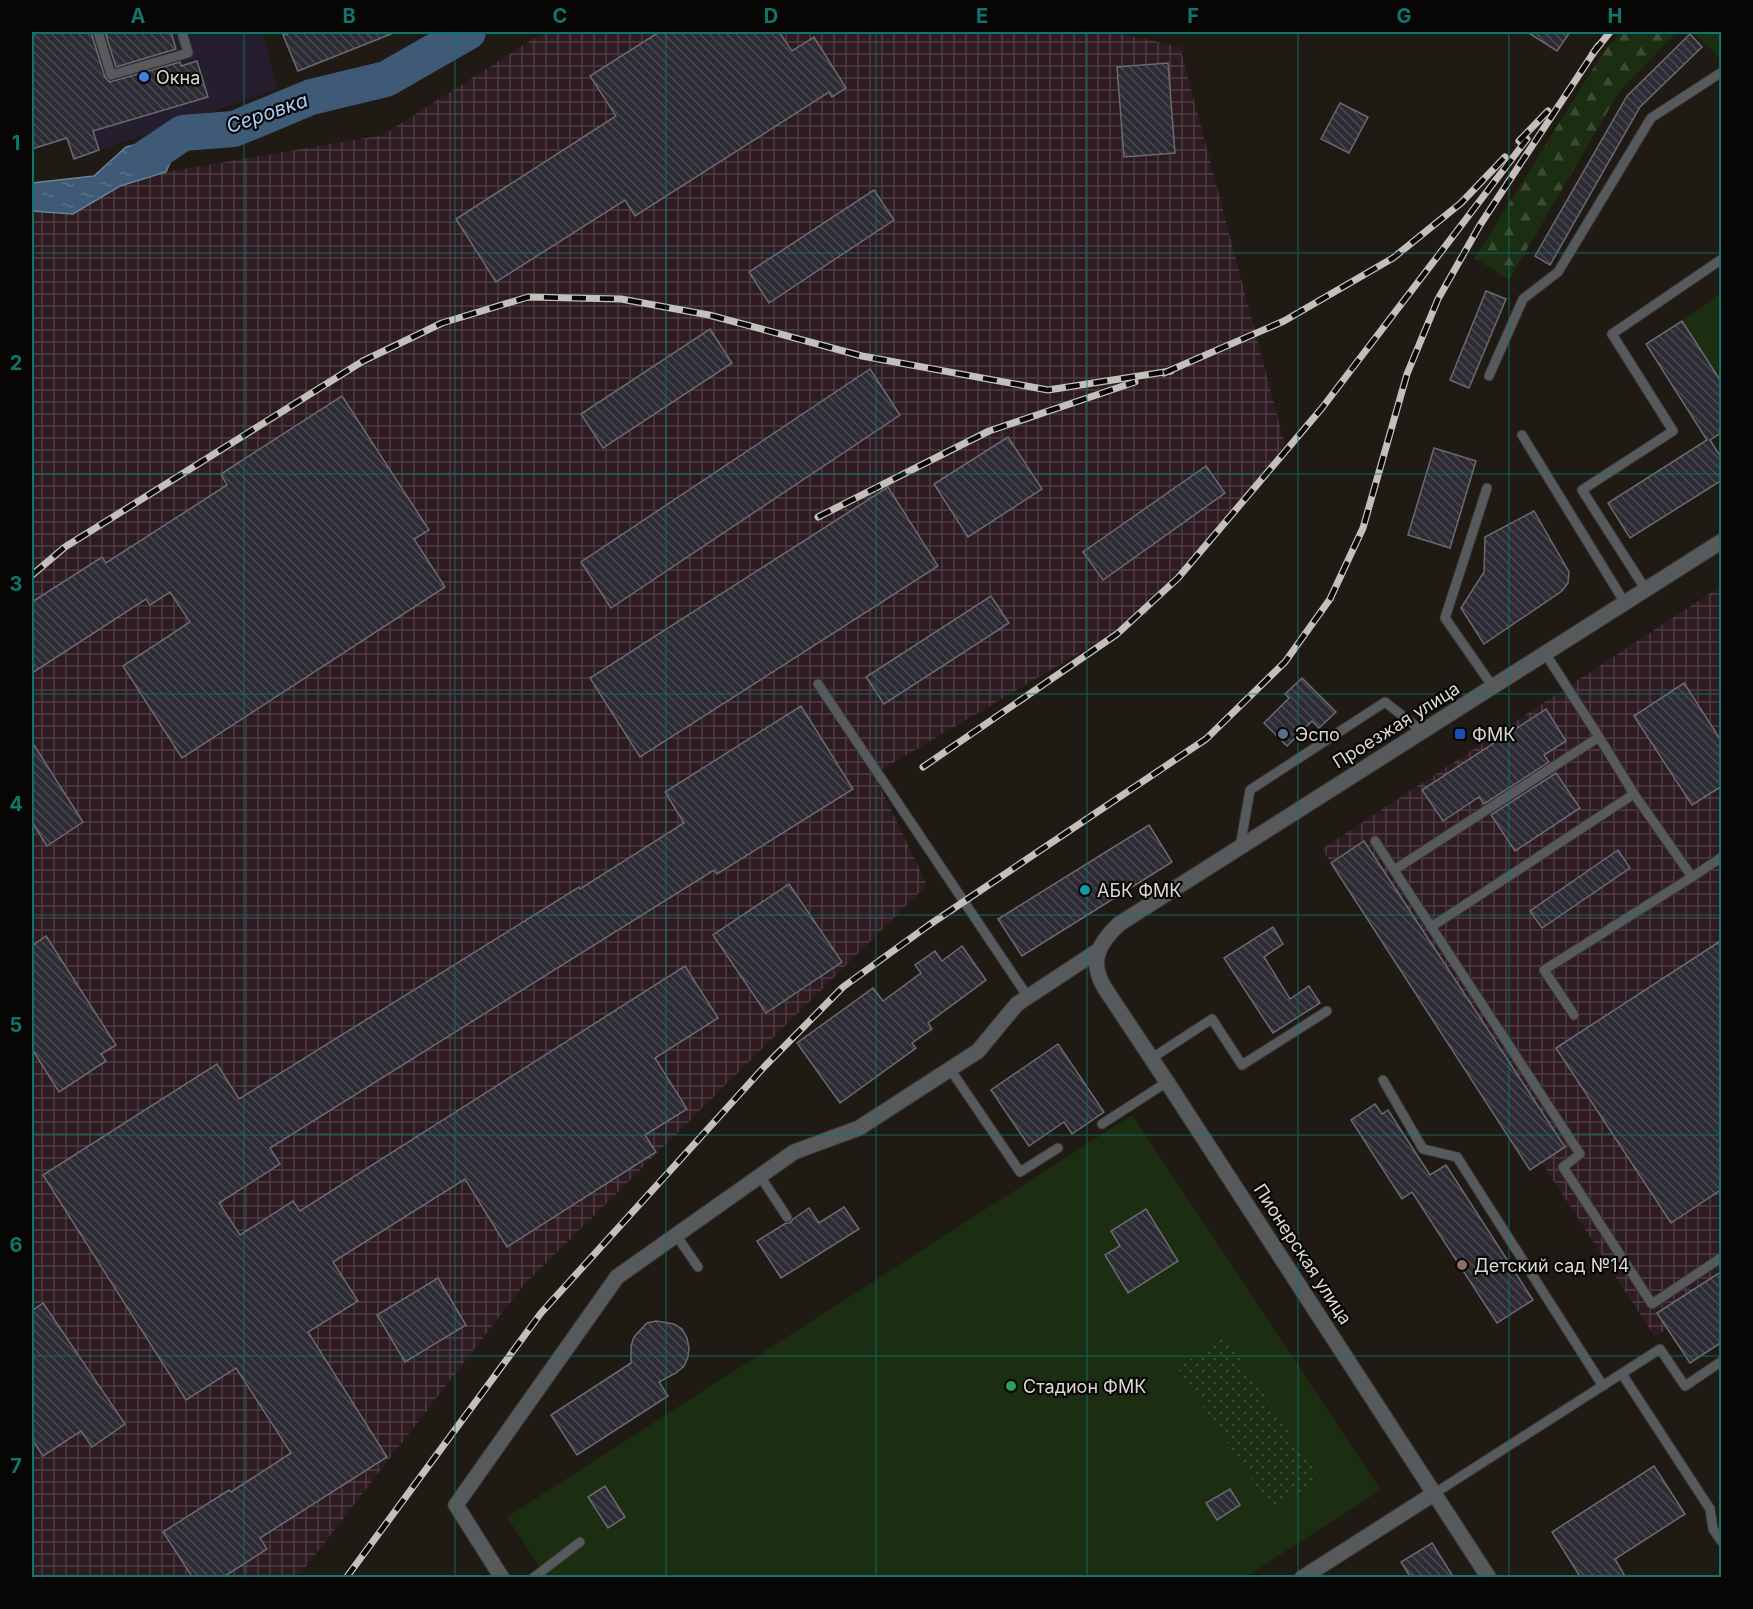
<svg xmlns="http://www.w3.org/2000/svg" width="1753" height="1609" font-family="Inter,sans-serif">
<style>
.commercial{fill:#241e2e}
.industrial{fill:url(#industrial-grid)}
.grass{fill:#1b2e11}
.forest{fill:url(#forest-firs)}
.park{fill:url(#park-dots)}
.water{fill:url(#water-ripples);stroke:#6d8092;stroke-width:1.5}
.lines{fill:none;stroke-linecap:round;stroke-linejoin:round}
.river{stroke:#3e5a76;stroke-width:36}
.building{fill:url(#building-back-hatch);stroke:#6b6a73;stroke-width:1.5}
.service-casing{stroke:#39352e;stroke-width:11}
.minor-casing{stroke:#39352e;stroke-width:17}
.service{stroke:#565a5d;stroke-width:9}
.minor{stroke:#565a5d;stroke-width:15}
.rail-casing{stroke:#c3c0bb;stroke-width:7}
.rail{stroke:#070604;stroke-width:4.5;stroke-dasharray:14;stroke-linecap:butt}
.grid{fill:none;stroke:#0f766e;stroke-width:1.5;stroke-opacity:0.55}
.shop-dot{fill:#3f7fe0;stroke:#070604;stroke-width:2}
.service-dot{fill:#5c6f8a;stroke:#070604;stroke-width:2}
.transit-dot{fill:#1a4fb4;stroke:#070604;stroke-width:2}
.culture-dot{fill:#0f9aa8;stroke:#070604;stroke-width:2}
.education-dot{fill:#8d6e63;stroke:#070604;stroke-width:2}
.leisure-dot{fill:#2e9e5b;stroke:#070604;stroke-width:2}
.labels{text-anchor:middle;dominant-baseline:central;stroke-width:4.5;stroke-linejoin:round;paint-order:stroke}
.poi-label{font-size:18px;fill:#dbd8d3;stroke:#070604;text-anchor:start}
.street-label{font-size:18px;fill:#dbd8d3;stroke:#070604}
.water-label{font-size:20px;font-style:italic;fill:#a9cff8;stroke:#070604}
.neatline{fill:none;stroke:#0f766e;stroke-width:2}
.grid-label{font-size:20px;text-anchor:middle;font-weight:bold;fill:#0f766e}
</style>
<defs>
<pattern id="industrial-grid" width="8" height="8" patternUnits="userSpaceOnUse" patternTransform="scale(1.5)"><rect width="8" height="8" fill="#2e1c22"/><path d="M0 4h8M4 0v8" fill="none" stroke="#4c3c41"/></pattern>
<pattern id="forest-firs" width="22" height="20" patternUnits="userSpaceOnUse" patternTransform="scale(1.5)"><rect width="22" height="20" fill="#1b2e11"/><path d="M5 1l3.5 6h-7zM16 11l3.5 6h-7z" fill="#3c4c33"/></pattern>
<pattern id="park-dots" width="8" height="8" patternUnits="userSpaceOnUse" patternTransform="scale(1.5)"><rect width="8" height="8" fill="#1b2e11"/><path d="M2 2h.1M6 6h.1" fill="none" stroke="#3c4c33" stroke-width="1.8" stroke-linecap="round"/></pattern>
<pattern id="water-ripples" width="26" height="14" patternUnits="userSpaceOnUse" patternTransform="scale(1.5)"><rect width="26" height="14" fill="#3e5a76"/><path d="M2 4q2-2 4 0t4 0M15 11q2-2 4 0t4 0" fill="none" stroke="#597189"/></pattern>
<pattern id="building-back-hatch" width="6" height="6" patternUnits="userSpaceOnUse" patternTransform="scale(1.5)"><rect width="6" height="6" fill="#2d2b33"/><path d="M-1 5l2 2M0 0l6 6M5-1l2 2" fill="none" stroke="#4b4950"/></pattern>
</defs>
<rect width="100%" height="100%" fill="#1f1a13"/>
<!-- commercial -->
<path class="commercial" d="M32 32H262L278 89 74 159Z"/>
<!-- industrial -->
<g class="industrial">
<path d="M544 32H1114L1180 47 1285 445 1148 613 874 774 927 885 523 1286 298 1577H32V211L73 214 120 186 166 172 383 135Z"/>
<path d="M1721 586V1342L1667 1329 1655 1337 1542 1163 1530 1170 1322 849Z"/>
</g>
<!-- grass -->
<g class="grass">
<path d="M1721 293V383L1682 321Z"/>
<path d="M1132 1115 1381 1490 1244 1578 546 1577 507 1517Z"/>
</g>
<!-- forest -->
<g class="forest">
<path d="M1621 32H1677L1619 92 1509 280 1475 258 1604 51Z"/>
<path d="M1694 32H1721V60Z"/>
</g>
<!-- park -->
<path class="park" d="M1225 1336 1320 1479 1272 1510 1177 1368Z"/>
<!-- water -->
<path class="water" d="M183 133 166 172 120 186 73 214 32 211V183L94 176 126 147Z"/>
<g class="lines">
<!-- river -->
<path class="river" d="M144 159 183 133 234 129 311 97 386 79 468 32"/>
</g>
<!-- building -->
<g class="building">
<path d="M32 32H91L105 77 110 82 180 62 181 66 197 61 208 97 93 131 99 150 74 159 67 138 32 149Z"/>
<path d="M105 32H171L176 49 116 67Z"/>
<path d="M293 32H396L298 71 283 35Z"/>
<path d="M659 32H779L792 51 814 37 846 88 832 97 829 92 635 216 625 200 496 282 456 219 616 116 590 76Z"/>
<path d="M1527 32H1570L1557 51Z"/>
<path d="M1690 34 1702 47 1640 107 1550 265 1535 256 1627 96Z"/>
<path d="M1168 63 1175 153 1124 157 1117 67Z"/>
<path d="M1340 103 1368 117 1349 153 1321 139Z"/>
<path d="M874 190 894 220 769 303 749 272Z"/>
<path d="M1486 291 1506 299 1469 388 1450 380Z"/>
<path d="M1682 321 1722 383V432L1710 440 1722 459V480L1630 538 1608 503 1707 440 1646 344Z"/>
<path d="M710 329 732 363 603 448 581 414Z"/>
<path d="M870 369 900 415 611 608 581 562Z"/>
<path d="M342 396 429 530 414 539 445 587 182 758 123 666 190 622 170 592 150 605 146 599 32 673V602L102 557 106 563 227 485 221 474Z"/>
<path d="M1008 437 1042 489 968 537 934 484Z"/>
<path d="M1434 448 1476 461 1450 548 1408 535Z"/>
<path d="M1206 466 1225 493 1103 580 1083 552Z"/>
<path d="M888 487 938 566 640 757 590 678Z"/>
<path d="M1534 511 1569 572 1568 583 1562 591 1484 644 1461 608 1484 572 1485 537Z"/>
<path d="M991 596 1009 623 884 704 866 677Z"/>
<path d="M1302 678 1336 712 1319 728 1312 721 1287 746 1264 723 1289 698 1285 694Z"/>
<path d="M1684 683 1722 742V786L1692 805 1634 716Z"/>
<path d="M801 706 853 789 717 874 714 870 270 1148 280 1164 219 1203 240 1235 293 1201 300 1211 685 966 718 1018 655 1058 687 1109 645 1135 656 1152 507 1247 465 1179 333 1262 358 1301 308 1332 387 1457 260 1538 267 1549 222 1578H193L163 1532 229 1490 231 1492 291 1453 236 1368 186 1400 43 1175 217 1064 239 1099 579 887 580 889 684 823 665 792Z"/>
<path d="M1546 709 1566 741 1544 755 1549 762 1484 804 1479 797 1443 821 1422 790Z"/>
<path d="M32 742 83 822 47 846 32 822Z"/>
<path d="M1556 773 1580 808 1515 851 1491 815Z"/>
<path d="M1149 825 1172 862 1022 956 998 919Z"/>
<path d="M1364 841 1565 1147 1530 1170 1331 863Z"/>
<path d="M1618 850 1630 868 1542 928 1530 911Z"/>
<path d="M789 884 842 962 766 1013 713 935Z"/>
<path d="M1273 927 1283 944 1264 957 1290 999 1309 986 1320 1003 1273 1033 1224 958Z"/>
<path d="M46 936 116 1045 101 1054 106 1061 59 1092 32 1049V946Z"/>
<path d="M1722 940V1189L1671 1223 1556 1048Z"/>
<path d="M962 946 986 980 928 1023 932 1029 912 1043 916 1048 840 1103 797 1043 873 988 883 1001 921 973 915 965 935 951 942 961Z"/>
<path d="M1058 1044 1104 1112 1072 1134 1064 1122 1029 1146 991 1090Z"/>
<path d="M1375 1104 1382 1114 1388 1110 1430 1175 1446 1165 1533 1300 1497 1323 1412 1192 1402 1199 1351 1120Z"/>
<path d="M844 1207 859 1229 781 1278 757 1241 786 1223H790L793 1219 809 1208 819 1223Z"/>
<path d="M1146 1209 1178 1261 1128 1293 1105 1255 1120 1246 1111 1231Z"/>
<path d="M1722 1271V1342L1690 1363 1657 1313Z"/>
<path d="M438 1278 466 1325 405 1362 377 1315Z"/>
<path d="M43 1303 125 1424 92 1447 81 1431 43 1456 32 1439V1311Z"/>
<path d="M656 1321 674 1324 682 1329 687 1338 689 1348 688 1357 684 1366 676 1373 659 1382 668 1396 577 1455 551 1415 631 1363V1346L634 1337 647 1323Z"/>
<path d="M1654 1466 1685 1514 1615 1559 1626 1578H1581L1552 1532Z"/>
<path d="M605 1486 625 1517 608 1528 588 1497Z"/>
<path d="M1230 1489 1240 1505 1217 1520 1206 1503Z"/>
<path d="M1432 1543 1454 1578H1411L1401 1562Z"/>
</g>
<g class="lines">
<!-- service casing -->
<g class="service-casing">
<g id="service">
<path d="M98 32 111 75 188 53 182 32"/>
<path d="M1489 376 1523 299 1558 272 1651 118 1722 72"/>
<path d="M1522 435 1625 603"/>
<path d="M1487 488 1445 618 1493 687"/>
<path d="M1646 590 1582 490 1673 431 1612 334 1722 259"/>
<path d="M818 684 1028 997"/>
<path d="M1634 794 1692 877 1722 857"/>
<path d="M1375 841 1580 1154 1563 1167 1652 1304 1722 1257"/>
<path d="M1240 847 1250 790 1385 702 1423 732"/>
<path d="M1394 870 1599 737 1545 653"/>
<path d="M1431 927 1634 794 1599 737"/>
<path d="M1574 1015 1544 970 1692 877"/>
<path d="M1152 1058 1212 1019 1242 1065 1327 1011"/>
<path d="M950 1069 1020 1172 1058 1148"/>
<path d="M1383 1080 1423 1149 1457 1157 1603 1386"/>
<path d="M1102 1124 1167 1082"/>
<path d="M760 1176 787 1217"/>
<path d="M676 1235 698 1267"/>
<path d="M1622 1374 1710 1509 1713 1529 1722 1542"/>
<path d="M1435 1493 1660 1349 1685 1386 1722 1361"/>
<path d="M533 1578 580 1542"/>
</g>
</g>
<!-- minor casing -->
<g class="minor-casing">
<g id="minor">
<path d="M502 1578 456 1505 617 1277 794 1152 859 1128 978 1051 1017 1004 1099 950"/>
<path d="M1302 1578 1435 1493"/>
<path d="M1489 1578 1167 1082 1104 987C1089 961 1098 944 1119 924L1722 541"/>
</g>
</g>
<!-- service -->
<use href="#service" class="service"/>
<!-- minor -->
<use href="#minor" class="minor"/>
<!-- rail casing -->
<g class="rail-casing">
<g id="rail">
<path d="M1593 53 1610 32"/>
<path d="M1519 141 1548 111"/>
<path d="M1164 373 1284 321 1393 258 1461 203 1505 157"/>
<path d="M818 517 989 431 1135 382"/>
<path d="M32 575 65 547 363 361 442 323 528 297 621 299 709 315 862 356 1048 390 1171 371"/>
<path d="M923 767 1117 634 1178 578 1322 408 1527 139"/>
<path d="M346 1578 541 1313 765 1066 843 987 929 925 1206 739 1285 662 1330 599 1363 528 1407 374 1438 299 1480 225 1598 46"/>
</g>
</g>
<!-- rail -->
<use href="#rail" class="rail"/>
</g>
<!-- grid -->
<path class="grid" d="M244 32V1578M455 32V1578M666 32V1578M876 32V1578M1087 32V1578M1298 32V1578M1509 32V1578M32 253H1722M32 474H1722M32 694H1722M32 915H1722M32 1135H1722M32 1356H1722"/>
<!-- markers -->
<circle class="shop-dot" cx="144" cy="77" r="6"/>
<circle class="service-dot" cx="1283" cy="734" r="6"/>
<rect class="transit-dot" x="1454" y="728" width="12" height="12" rx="3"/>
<circle class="culture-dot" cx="1085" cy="890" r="6"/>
<circle class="education-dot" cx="1462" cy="1265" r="6"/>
<circle class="leisure-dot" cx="1011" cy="1386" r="6"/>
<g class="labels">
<!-- poi labels -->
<g class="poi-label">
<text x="156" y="77">Окна</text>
<text x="1295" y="734">Эспо</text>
<text x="1472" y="734">ФМК</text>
<text x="1097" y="890">АБК ФМК</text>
<text x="1474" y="1265">Детский сад №14</text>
<text x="1023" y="1386">Стадион ФМК</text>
</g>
<!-- street labels -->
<g class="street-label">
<text transform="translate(1396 725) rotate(-32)">Проезжая улица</text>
<text transform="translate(1303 1254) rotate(57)">Пионерская улица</text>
</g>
<!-- water labels -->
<g class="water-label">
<text transform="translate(267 113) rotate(-19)">Серовка</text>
</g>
</g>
<!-- border -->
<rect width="1753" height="1609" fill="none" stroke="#070604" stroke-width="66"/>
<rect x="33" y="33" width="1687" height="1543" class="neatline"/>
<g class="grid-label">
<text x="138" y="23">A</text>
<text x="349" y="23">B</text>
<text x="560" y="23">C</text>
<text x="771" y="23">D</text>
<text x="982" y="23">E</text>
<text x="1193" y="23">F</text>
<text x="1404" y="23">G</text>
<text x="1615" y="23">H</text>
<text x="16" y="150">1</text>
<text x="16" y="370">2</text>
<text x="16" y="591">3</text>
<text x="16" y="811">4</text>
<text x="16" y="1032">5</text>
<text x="16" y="1252">6</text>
<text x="16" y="1473">7</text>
</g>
</svg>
